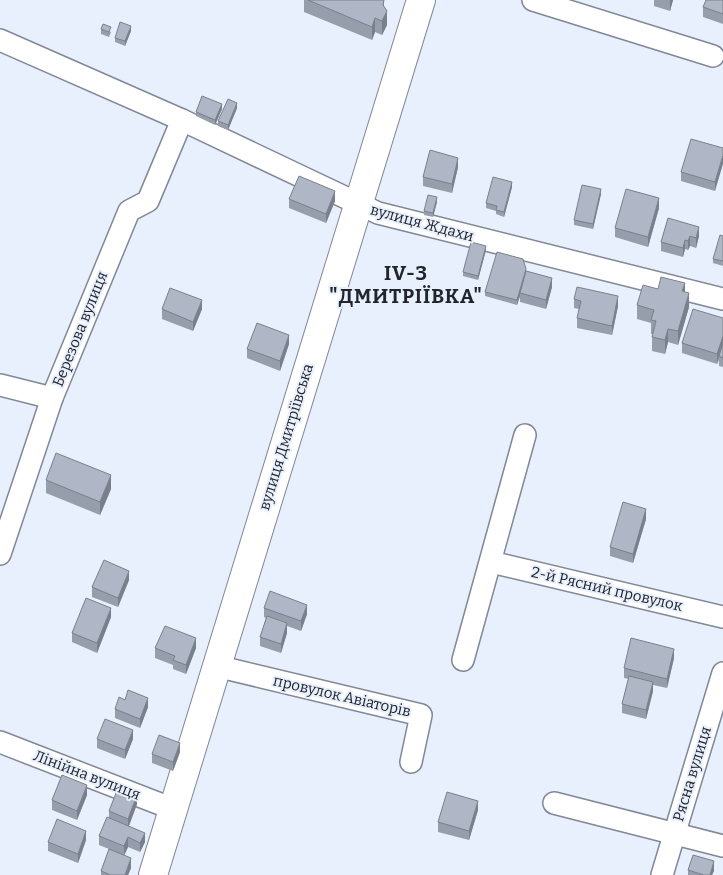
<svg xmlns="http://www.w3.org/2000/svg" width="723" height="875" font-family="Bitter,serif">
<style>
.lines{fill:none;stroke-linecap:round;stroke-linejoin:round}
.minor-casing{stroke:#808797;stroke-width:24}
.major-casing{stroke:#808797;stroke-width:30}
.minor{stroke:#fff;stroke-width:21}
.major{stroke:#fff;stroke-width:28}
.wall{fill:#969dab}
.shaded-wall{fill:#7a808b}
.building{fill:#afb7c7;stroke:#7a808b}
.labels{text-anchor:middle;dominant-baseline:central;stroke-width:4;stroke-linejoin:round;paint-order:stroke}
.street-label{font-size:15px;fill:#22252c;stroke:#e8effd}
.district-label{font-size:20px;font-weight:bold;letter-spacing:1px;fill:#22252c;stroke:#e8effd}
</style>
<rect width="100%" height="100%" fill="#e8effd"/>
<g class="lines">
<!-- minor casing -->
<g class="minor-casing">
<g id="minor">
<path d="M533 0 713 56"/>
<path d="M0 40 182 120 378 213 723 299"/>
<path d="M0 385 52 398"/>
<path d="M0 554 52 398 129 211 148 201 182 120"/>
<path d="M491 562 723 617"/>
<path d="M463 660 525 435"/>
<path d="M216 666 421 715 411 762"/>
<path d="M0 742 173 809"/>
<path d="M554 803 723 846"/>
<path d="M662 875 723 673"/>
</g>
</g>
<!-- major casing -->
<g class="major-casing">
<path id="major" d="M153 875 421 0"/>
</g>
<!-- minor -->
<use href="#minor" class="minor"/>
<!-- major -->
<use href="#major" class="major"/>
</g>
<!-- wall -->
<g class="wall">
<path d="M304 0H384V7L387 25 382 35 375 32 372 40 304 12Z"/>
<path d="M654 0H673L670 11 654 6Z"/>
<path d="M723 0V24L703 17V7Z"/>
<path d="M101 29 111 32 109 37 101 34Z"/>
<path d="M131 31 125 46 115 42V38Z"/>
<path d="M237 108 228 130 218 126V121Z"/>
<path d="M222 109 215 125 196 116V112Z"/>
<path d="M723 148 715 191 681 181V172Z"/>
<path d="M458 167 452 193 423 186V177Z"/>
<path d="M512 187 504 217 496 214V211L486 208V203Z"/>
<path d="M601 194 593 229 574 225V220Z"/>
<path d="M289 199 335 201 326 223 289 208Z"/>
<path d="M437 202 433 217 424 215V211Z"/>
<path d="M659 208 648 247 615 237V228Z"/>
<path d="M668 218 699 236 696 248 690 246 688 250 685 249 683 257 661 251V242Z"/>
<path d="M723 236V266L713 263V259Z"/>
<path d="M486 250 478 280 463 276V272Z"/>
<path d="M526 271 552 287 546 309 520 302V296L517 305 485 296V292Z"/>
<path d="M658 289 685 292 689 307 678 345 668 342 665 354 652 351V337L653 334H651V323L637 319V305Z"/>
<path d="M574 299 618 306 612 335 577 328V318L579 309 574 308Z"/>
<path d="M162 309H202L193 331 162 319Z"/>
<path d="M723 318V367L719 366V360L717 364 682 353V343Z"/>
<path d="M289 344 280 371 247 358V349Z"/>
<path d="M46 480 111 489 100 515 46 493Z"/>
<path d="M646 519 633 563 610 556V547Z"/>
<path d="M129 580 118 607 92 597V587Z"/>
<path d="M264 608 307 614 301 631 287 626V633L281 653 260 646V637L266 618 264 617Z"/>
<path d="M111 617 97 653 72 642V633Z"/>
<path d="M155 648H196L186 674 173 669V665L155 658Z"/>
<path d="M674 658 667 688 653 685V691L646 719 622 713V704L629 679 624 678V668Z"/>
<path d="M125 700 148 707 140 728 115 718V709Z"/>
<path d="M97 739H133L125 759 97 748Z"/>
<path d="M180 752 173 771 152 763V754Z"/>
<path d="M87 795 77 820 52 810V800Z"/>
<path d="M137 804 129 826 145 842 140 852 128 847 124 855 131 868 128 875H101V871L109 849 99 845V836L109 817V811Z"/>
<path d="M478 810 469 840 438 832V822Z"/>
<path d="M86 840 78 863 48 851V842Z"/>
<path d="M688 870 714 871 712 875H688Z"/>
</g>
<!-- shaded-wall -->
<g class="shaded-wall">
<path d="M670 0H673L670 11Z"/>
<path d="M387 11V25L382 35V21Z"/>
<path d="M375 18V32L372 40V27Z"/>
<path d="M131 26V31L125 46V41Z"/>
<path d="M237 103V108L228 130V125Z"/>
<path d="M222 104V109L215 125V120Z"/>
<path d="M723 155V164L715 191V182Z"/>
<path d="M458 158V167L452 193V184Z"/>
<path d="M512 182V187L504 217V212Z"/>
<path d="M601 189V194L593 229V224Z"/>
<path d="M335 191V201L326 223V214Z"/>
<path d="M437 197V202L433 217V213Z"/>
<path d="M659 198V208L648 247V237Z"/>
<path d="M699 227V236L696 248V238Z"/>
<path d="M690 236V246L688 250V241Z"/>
<path d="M685 240V249L683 257V248Z"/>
<path d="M486 246V250L478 280V276Z"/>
<path d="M526 269V273L520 293V296L517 305V300Z"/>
<path d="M552 278V287L546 309V300Z"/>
<path d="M685 283V296L682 291Z"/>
<path d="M689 293V307L678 345V331Z"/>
<path d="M618 296V306L612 335V326Z"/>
<path d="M202 300V309L193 331V322Z"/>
<path d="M668 329V342L665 354V340Z"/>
<path d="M289 335V344L280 371V361Z"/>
<path d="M723 336V346L719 356 717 364V354Z"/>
<path d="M111 475V489L100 515V502Z"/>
<path d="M646 509V519L633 563V554Z"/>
<path d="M129 571V580L118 607V598Z"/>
<path d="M307 605V614L301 631V621Z"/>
<path d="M111 608V617L97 653V643Z"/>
<path d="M287 623V633L281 653V644Z"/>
<path d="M196 638V648L186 674V665Z"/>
<path d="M674 649V658L667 688V679Z"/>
<path d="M653 682V691L646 719V710Z"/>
<path d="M148 698V707L140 728V719Z"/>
<path d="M133 730V739L125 759V750Z"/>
<path d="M180 743V752L173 771V762Z"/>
<path d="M87 785V795L77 820V811Z"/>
<path d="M137 795V804L128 828V819Z"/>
<path d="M478 801V810L469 840V831Z"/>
<path d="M86 831V840L78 863V854Z"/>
<path d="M145 833V842L140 852V843Z"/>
<path d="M128 837V847L124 856V846Z"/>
<path d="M131 858V868L128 875H125Z"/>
<path d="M714 861V871L712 875H710Z"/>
</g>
<!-- building -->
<g class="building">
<path d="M308 0H384L383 5 387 11 382 21 375 18 372 27Z"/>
<path d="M706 0H723V14L703 7Z"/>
<path d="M120 22 131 26 125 41 115 38Z"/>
<path d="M103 24 111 27 109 32 101 29Z"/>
<path d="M202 96 222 104 215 120 196 112Z"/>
<path d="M228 99 237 103 228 125 218 121Z"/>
<path d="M691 139 723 148V155L715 182 681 172Z"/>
<path d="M430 150 458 158 452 184 423 177Z"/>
<path d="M299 176 335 191 326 214 289 199Z"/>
<path d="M493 177 512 182 504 212 496 210 497 206 486 203Z"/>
<path d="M582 185 601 189 593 224 574 220Z"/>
<path d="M626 189 659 198 648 237 615 228Z"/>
<path d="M428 195 437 197 433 213 424 211Z"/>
<path d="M668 218 699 227 696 238 690 236 688 241 685 240 683 248 661 242Z"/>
<path d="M720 235 723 236V261L713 259Z"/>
<path d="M471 242 486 246 478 276 463 272Z"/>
<path d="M497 252 523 259 526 269 517 300 485 292Z"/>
<path d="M526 271 552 278 546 300 520 293Z"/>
<path d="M661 277 685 283 682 291 689 293 678 331 668 329 665 340 652 337 656 321 651 320 654 310 637 305 643 285 658 289Z"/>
<path d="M577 287 618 296 612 326 577 318 581 301 574 299Z"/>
<path d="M170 288 202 300 193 322 162 309Z"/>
<path d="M693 309 723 318V336L717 354 682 343Z"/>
<path d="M257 323 289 335 280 361 247 349Z"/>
<path d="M723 343V358L719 356Z"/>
<path d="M56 453 111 475 100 502 46 480Z"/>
<path d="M623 502 646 509 633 554 610 547Z"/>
<path d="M104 560 129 571 118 598 92 587Z"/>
<path d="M270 591 307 605 301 621 264 608Z"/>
<path d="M86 598 111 608 97 643 72 633Z"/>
<path d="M267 616 287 623 281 644 260 637Z"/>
<path d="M165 626 196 638 186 665 173 660 175 656 155 648Z"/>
<path d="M631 638 674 649 667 679 624 668Z"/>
<path d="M629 676 653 682 646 710 622 704Z"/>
<path d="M128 690 148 698 140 719 115 709 119 697 125 700Z"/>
<path d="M105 719 133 730 125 750 97 739Z"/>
<path d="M159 735 180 743 173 762 152 754Z"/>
<path d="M62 775 87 785 77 811 52 800Z"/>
<path d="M118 788 137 795 128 819 109 811Z"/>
<path d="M447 792 478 801 469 831 438 822Z"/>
<path d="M107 817 145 833 140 843 128 837 124 846 99 836Z"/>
<path d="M57 819 86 831 78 854 48 842Z"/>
<path d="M109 849 131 858 125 875H111L101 871Z"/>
<path d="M693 855 714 861 710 875H704L688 870Z"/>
</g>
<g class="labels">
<!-- street labels -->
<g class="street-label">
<text transform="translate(422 223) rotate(15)">вулиця Ждахи</text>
<text transform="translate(80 329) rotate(-68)">Березова вулиця</text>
<text transform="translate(286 437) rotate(-73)">вулиця Дмитріївська</text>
<text transform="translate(607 589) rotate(13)">2-й Рясний провулок</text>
<text transform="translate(342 696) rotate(13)">провулок Авіаторів</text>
<text transform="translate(692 774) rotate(-73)">Рясна вулиця</text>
<text transform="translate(87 775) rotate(21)">Лінійна вулиця</text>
</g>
<!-- district labels -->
<g class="district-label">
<text x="406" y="273">IV-3<tspan x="406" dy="23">"ДМИТРІЇВКА"</tspan></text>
</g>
</g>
</svg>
